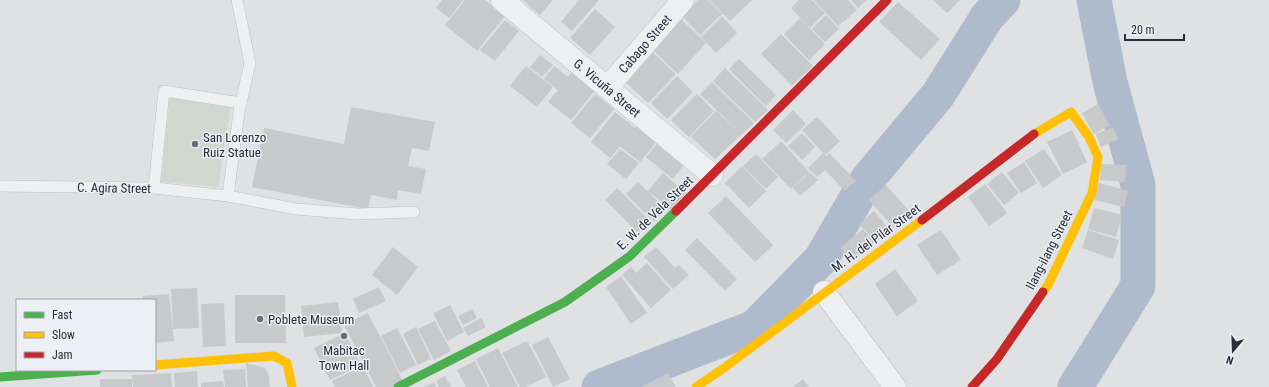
<svg xmlns="http://www.w3.org/2000/svg" width="1269" height="387" font-family="'Roboto Condensed',sans-serif">
<style>
.green{fill:#cfd7cf}
.lines{fill:none;stroke-linecap:round;stroke-linejoin:round}
.river{stroke:#afbbcc;stroke-width:35}
.building{fill:#c7c9cb}
.lane-casing{stroke:#bdbfc1;stroke-width:12}
.street-casing{stroke:#bdbfc1;stroke-width:23}
.lane{stroke:#eeeff0;stroke-width:11}
.street{stroke:#eeeff0;stroke-width:22}
.fast{stroke:#4caf50;stroke-width:9}
.slow{stroke:#ffc107;stroke-width:9}
.jam{stroke:#c62828;stroke-width:9}
.poi-dot{fill:#686c75;stroke:#eceff3;stroke-width:1.5}
.labels{text-anchor:middle;dominant-baseline:central;stroke-width:3;stroke-linejoin:round;paint-order:stroke}
.street-label{font-size:13px;fill:#282d3a;stroke:#eceff3}
.poi-label{font-size:13px;fill:#282d3a;stroke:#eceff3;text-anchor:start}
</style>
<rect width="100%" height="100%" fill="#dfe1e3"/>
<!-- green -->
<path class="green" d="M170 96 231 104 218 187 161 182Z"/>
<g class="lines">
<!-- river -->
<g class="river">
<path d="M599 387 755 327 821 259 867 180 938 95 987 17 1003 0"/>
<path d="M1075 387 1089 365 1138 286V185L1110 82 1094 0"/>
</g>
</g>
<!-- building -->
<g class="building">
<path d="M442 0H463L449 18 436 8Z"/>
<path d="M465 0H485L505 16 477 51 445 25Z"/>
<path d="M523 0H553L540 15Z"/>
<path d="M579 0H599L572 31 561 22Z"/>
<path d="M698 0H708L722 14 700 35 682 16Z"/>
<path d="M709 0H752L730 21Z"/>
<path d="M799 0H812L825 13 810 28 791 8Z"/>
<path d="M814 0H848L857 10 838 26Z"/>
<path d="M851 0H867L858 8Z"/>
<path d="M933 0H960L947 13Z"/>
<path d="M898 2 940 39 921 60 879 22Z"/>
<path d="M595 9 615 27 590 55 570 38Z"/>
<path d="M826 15 839 29 825 42 812 29Z"/>
<path d="M722 16 737 33 716 53 701 37Z"/>
<path d="M800 18 825 44 809 60 784 34Z"/>
<path d="M681 19 706 43 678 74 653 50Z"/>
<path d="M505 20 519 31 495 61 480 50Z"/>
<path d="M781 34 813 66 792 86 761 54Z"/>
<path d="M649 49 676 74 648 103 621 78Z"/>
<path d="M540 55 553 65 542 77 530 67Z"/>
<path d="M739 59 776 95 766 106 729 69Z"/>
<path d="M526 66 553 87 537 107 510 86Z"/>
<path d="M554 66 568 77 574 70 597 88 571 120 548 102 558 90 544 79Z"/>
<path d="M725 68 768 110 755 122 713 81Z"/>
<path d="M677 76 693 92 667 119 651 103Z"/>
<path d="M712 82 754 123 715 159 691 137 716 111 739 132 700 94Z"/>
<path d="M595 94 614 109 590 138 571 123Z"/>
<path d="M697 94 714 111 689 137 671 120Z"/>
<path d="M1098 104 1110 125 1094 134 1082 113Z"/>
<path d="M351 107 435 122 429 151 412 148 408 166 426 169 421 194 398 190 397 200 371 195 368 209 252 187 264 128 344 144Z"/>
<path d="M793 110 806 124 786 143 773 130Z"/>
<path d="M615 112 635 128 638 124 658 140 640 162 620 146 610 158 591 142Z"/>
<path d="M817 117 840 141 825 155 802 130Z"/>
<path d="M1113 127 1118 139 1101 147 1096 134Z"/>
<path d="M1072 130 1087 162 1063 174 1047 142Z"/>
<path d="M802 133 815 147 802 160 788 146Z"/>
<path d="M660 140 687 161 673 179 646 157Z"/>
<path d="M781 141 809 172 791 189 762 159Z"/>
<path d="M620 149 639 163 626 179 607 164Z"/>
<path d="M1044 149 1062 175 1043 188 1025 161Z"/>
<path d="M823 153 826 156 829 153 856 181 845 191 825 170 817 177 808 168Z"/>
<path d="M756 154 778 177 766 189 743 166Z"/>
<path d="M1024 162 1037 183 1021 193 1007 173Z"/>
<path d="M1101 164 1126 165 1125 182 1100 180Z"/>
<path d="M742 166 766 191 749 208 725 183Z"/>
<path d="M810 172 818 180 800 196 793 188Z"/>
<path d="M1002 172 1019 193 1004 205 987 184Z"/>
<path d="M663 173 686 193 671 210 648 191Z"/>
<path d="M638 182 666 209 654 222 626 194Z"/>
<path d="M1099 183 1128 191 1124 207 1094 200Z"/>
<path d="M985 184 1007 213 989 226 968 197Z"/>
<path d="M886 185 911 213 894 228 869 200Z"/>
<path d="M617 188 650 221 638 233 605 200Z"/>
<path d="M726 196 773 245 755 262 708 213Z"/>
<path d="M1094 208 1122 215 1116 237 1088 229Z"/>
<path d="M874 211 890 230 876 242 859 224Z"/>
<path d="M863 229 874 242 851 262 840 248Z"/>
<path d="M941 230 961 260 937 275 917 245Z"/>
<path d="M1088 230 1119 240 1113 259 1082 248Z"/>
<path d="M697 238 737 279 725 291 685 250Z"/>
<path d="M393 247 418 267 397 295 372 275Z"/>
<path d="M656 247 675 268 679 265 689 275 673 289 644 257Z"/>
<path d="M647 263 671 290 651 308 622 275 631 267 636 273Z"/>
<path d="M895 269 918 301 897 316 875 284Z"/>
<path d="M621 276 647 313 631 324 606 287Z"/>
<path d="M379 287 386 301 359 313 353 299Z"/>
<path d="M197 288 199 328 173 329 171 289Z"/>
<path d="M169 294 174 341 155 343V300H143V296Z"/>
<path d="M235 295H285L286 343H235Z"/>
<path d="M338 302 342 333 304 337 301 306Z"/>
<path d="M224 303 226 346 203 347 201 304Z"/>
<path d="M450 305 464 332 447 341 433 313Z"/>
<path d="M472 309 477 318 463 325 458 316Z"/>
<path d="M368 313 404 383 395 387H376L344 325Z"/>
<path d="M481 318 486 327 468 336 463 328Z"/>
<path d="M435 321 451 351 434 360 418 329Z"/>
<path d="M416 327 431 359 418 365 403 334Z"/>
<path d="M397 328 416 365 400 373 381 336Z"/>
<path d="M345 333 361 365 330 380 314 348Z"/>
<path d="M548 337 570 379 553 387 532 345Z"/>
<path d="M527 341 546 377 525 387H520L502 353Z"/>
<path d="M498 348 518 387H490L476 359Z"/>
<path d="M475 361 488 387H466L457 370Z"/>
<path d="M246 363 265 368 269 375 270 387H248Z"/>
<path d="M363 366 373 387H335L332 381Z"/>
<path d="M245 369 246 387H225L223 370Z"/>
<path d="M197 371 198 387H175L174 373Z"/>
<path d="M171 373 172 387H133L132 375Z"/>
<path d="M668 373 676 387H641Z"/>
<path d="M445 376 451 387H439L436 381Z"/>
<rect x="100" y="379" width="32" height="8"/>
<path d="M803 379 809 387H793Z"/>
<path d="M223 381 224 387H201V383Z"/>
<path d="M434 382 436 387H424Z"/>
</g>
<g class="lines">
<!-- lane casing -->
<g class="lane-casing">
<g id="lane">
<path d="M0 186 154 188 228 196 296 209 358 214 414 212"/>
<path d="M154 188 164 91 241 103"/>
<path d="M228 196 239 112 250 63 237 0"/>
</g>
</g>
<!-- street casing -->
<g class="street-casing">
<g id="street">
<path d="M502 0 712 175"/>
<path d="M607 88 683 0"/>
<path d="M824 292 895 387"/>
</g>
</g>
<!-- lane -->
<use href="#lane" class="lane"/>
<!-- street -->
<use href="#street" class="street"/>
<!-- fast -->
<g class="fast">
<path d="M0 377 97 370"/>
<path d="M398 387 565 302 630 256 676 211"/>
</g>
<!-- slow -->
<g class="slow">
<path d="M1034 134 1071 112 1089 137 1098 157 1092 193 1048 285 1043 292"/>
<path d="M155 365 274 356 287 363 292 387"/>
<path d="M696 387 724 368 922 220"/>
</g>
<!-- jam -->
<g class="jam">
<path d="M676 211 887 0"/>
<path d="M922 220 1034 134"/>
<path d="M972 387 997 359 1043 292"/>
</g>
</g>
<!-- markers -->
<g class="poi-dot">
<circle cx="195" cy="144" r="4"/>
<circle cx="260" cy="319" r="4"/>
<circle cx="344" cy="336" r="4"/>
</g>
<g class="labels">
<!-- street labels -->
<g class="street-label">
<text transform="translate(645 44) rotate(-49)">Cabago Street</text>
<text transform="translate(607 88) rotate(40)">G. Vicuña Street</text>
<text transform="translate(114 188) rotate(1)">C. Agira Street</text>
<text transform="translate(655 213) rotate(-44)">E. W. de Vela Street</text>
<text transform="translate(876 238) rotate(-36)">M. H. del Pilar Street</text>
<text transform="translate(1049 250) rotate(-63)">Ilang-ilang Street</text>
</g>
<!-- poi labels -->
<g class="poi-label">
<text x="203" y="137">San Lorenzo<tspan x="203" dy="15">Ruiz Statue</tspan></text>
<text x="268" y="319">Poblete Museum</text>
<text x="344" y="350" text-anchor="middle">Mabitac<tspan x="344" dy="15">Town Hall</tspan></text>
</g>
</g>
<!-- legend -->
<rect x="16" y="299" width="140" height="72" fill="#eceff3" stroke="#9ea1a9"/>
<rect x="24" y="312" width="20" height="6" fill="#4caf50" stroke="#9ea1a9"/>
<text x="52" y="319" font-size="12" fill="#282d3a">Fast</text>
<rect x="24" y="332" width="20" height="6" fill="#ffc107" stroke="#9ea1a9"/>
<text x="52" y="339" font-size="12" fill="#282d3a">Slow</text>
<rect x="24" y="352" width="20" height="6" fill="#c62828" stroke="#9ea1a9"/>
<text x="52" y="359" font-size="12" fill="#282d3a">Jam</text>
<!-- north arrow -->
<g transform="translate(1233 351) rotate(199)" stroke="#eceff3" stroke-width="3" paint-order="stroke">
<path d="M0-3L7 15L0 10L-7 15Z" fill="#282d3a"/>
<text y="-6" font-size="11" font-weight="bold" text-anchor="middle" fill="#282d3a">N</text>
</g>
<!-- scale -->
<path d="M1125 34v6h59v-6" fill="none" stroke="#282d3a" stroke-width="2"/>
<text x="1131" y="34" font-size="12" fill="#282d3a" stroke="#eceff3" stroke-width="3" paint-order="stroke">20 m</text>
</svg>
